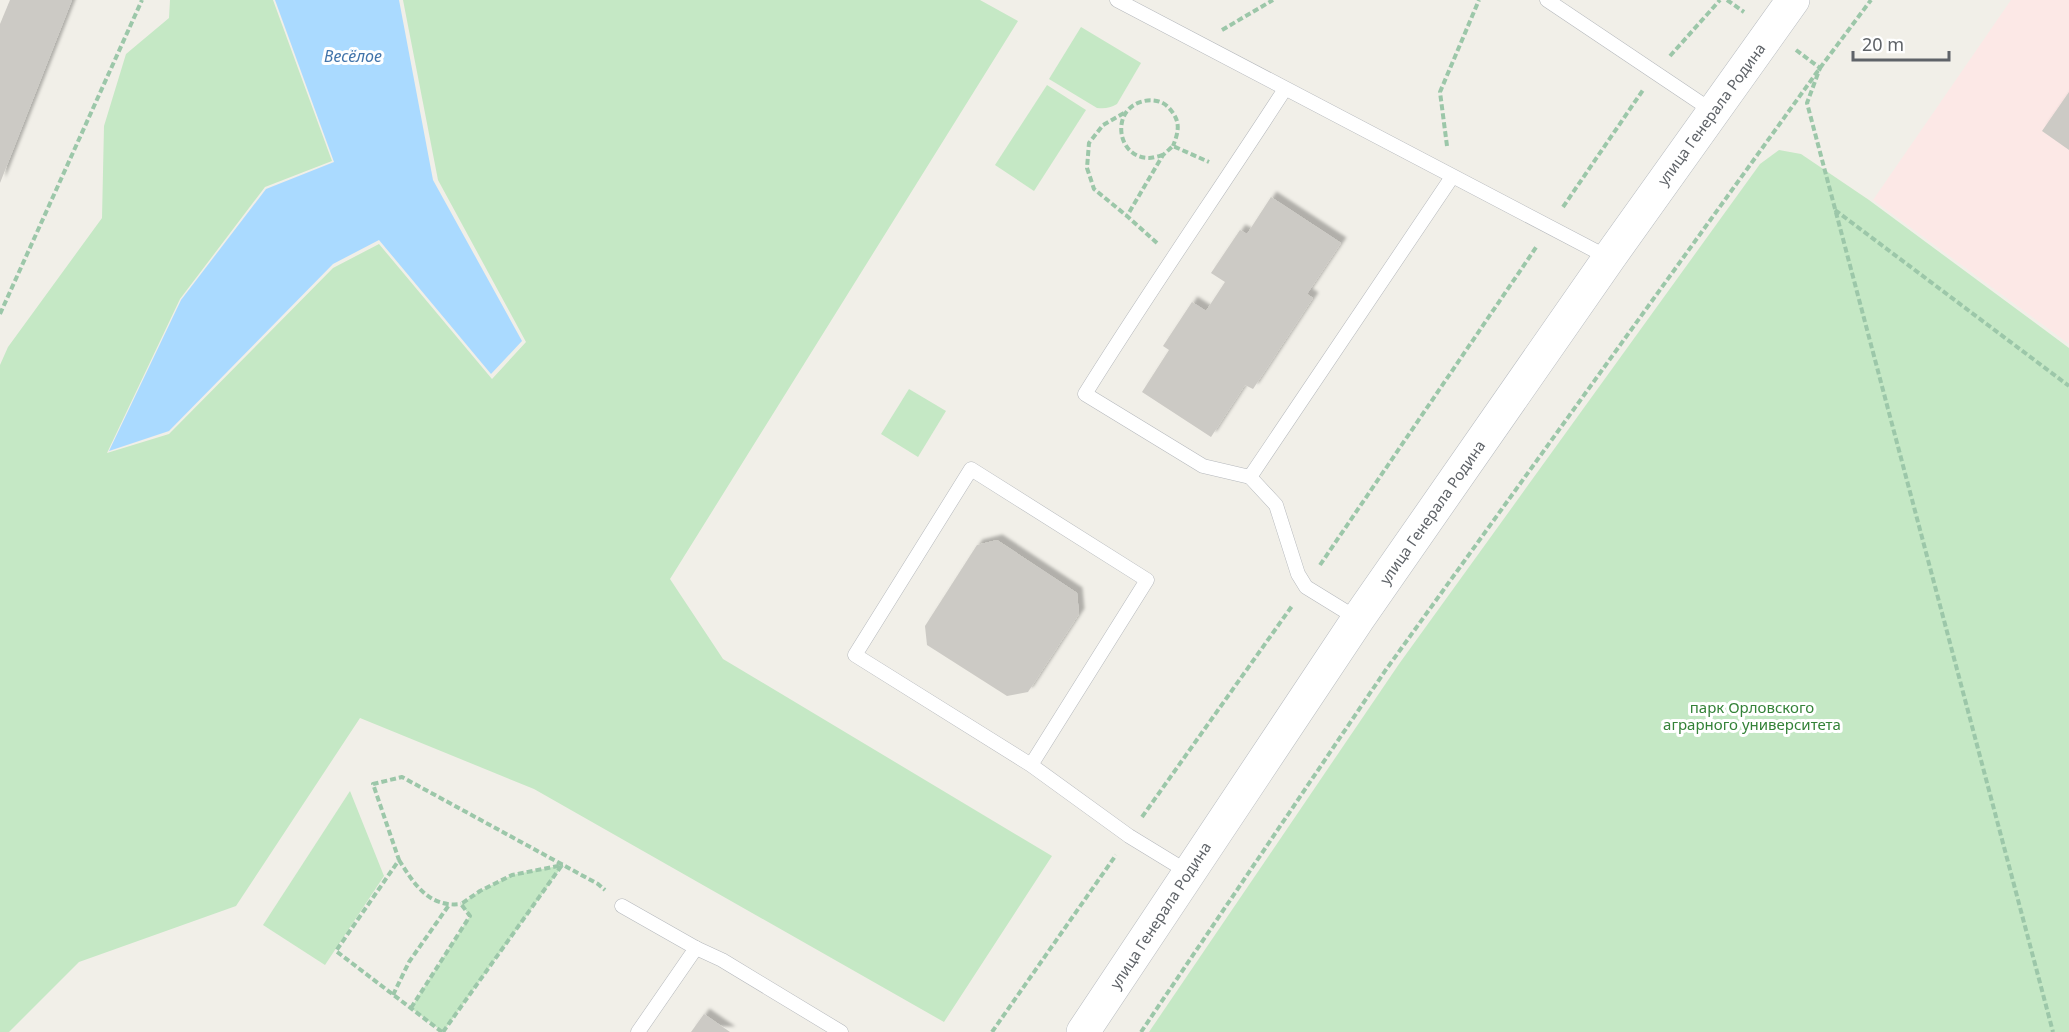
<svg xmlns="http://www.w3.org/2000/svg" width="2069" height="1032" font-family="'Noto Sans',sans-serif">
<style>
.medical{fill:#fce8e6}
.green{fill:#c5e8c5}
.water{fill:#aadaff}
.building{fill:#cccac5;filter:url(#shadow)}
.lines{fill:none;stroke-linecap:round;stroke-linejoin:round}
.lane-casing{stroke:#b5b8bc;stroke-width:15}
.secondary-casing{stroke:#b6babf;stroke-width:34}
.path{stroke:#9cc7a9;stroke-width:4;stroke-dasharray:6 3;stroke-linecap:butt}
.lane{stroke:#fff;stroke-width:14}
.secondary{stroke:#fff;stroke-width:33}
.labels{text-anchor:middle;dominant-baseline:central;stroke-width:6;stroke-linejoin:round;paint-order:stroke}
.street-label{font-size:15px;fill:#5f6368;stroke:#fff}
.park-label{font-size:15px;fill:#348238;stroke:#fff}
.water-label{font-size:16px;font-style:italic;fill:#4174aa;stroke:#fff}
</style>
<defs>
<filter id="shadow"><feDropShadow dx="5.5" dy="-5.5" stdDeviation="1.5" flood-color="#0004"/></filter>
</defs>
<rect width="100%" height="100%" fill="#f1efe8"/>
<!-- medical -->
<path class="medical" d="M2011 0H2069V344L1873 200Z"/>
<!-- green -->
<g class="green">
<path d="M170 0H273L332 161 265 187 180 299 107 453 169 434 333 268 379 244 492 379 526 342 438 180 403 0H980L1018 21 670 579 723 659 1052 856 944 1022 534 789 360 718 236 906 79 962 9 1032H0V365L8 347 102 218 104 126 126 54 169 18Z"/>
<path d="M1081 27 1141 63 1117 104C1110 108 1105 109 1097 108L1049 79Z"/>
<path d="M1047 85 1086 110 1034 191 995 165Z"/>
<path d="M1779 150 1801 154 1869 200 2069 348V1032H1149L1399 664 1760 164Z"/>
<path d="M909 389 946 411 918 457 881 434Z"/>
<path d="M350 791 384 876 325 965 263 925Z"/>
<path d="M563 865 443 1032 411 1008 470 916 461 904 480 891 512 875Z"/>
</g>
<!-- water -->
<path class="water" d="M275 0H399L433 180 522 341 491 374 379 240 333 264 169 431 109 451 181 300 266 189 334 162Z"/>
<!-- building -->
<g class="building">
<path d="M10 0H72L0 183V24Z"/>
<path d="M2069 92V150L2042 131Z"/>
<path d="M1271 197 1341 243 1307 294 1313 298 1253 389 1245 385 1211 437 1142 392 1169 350 1163 346 1192 302 1206 311 1225 282 1211 273 1240 230 1247 234Z"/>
<path d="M997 540 1077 593 1079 614 1028 692 1007 696 927 645 925 626 977 545Z"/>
<path d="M704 1014 730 1032H691Z"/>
</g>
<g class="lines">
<!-- lane casing -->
<g class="lane-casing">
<g id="lane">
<path d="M1117 0 1609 258"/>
<path d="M1547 0 1714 112"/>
<path d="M1285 89C1219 191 1149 291 1085 394L1203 466 1250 477 1452 177"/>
<path d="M1250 477 1276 505 1298 574 1306 587 1358 619"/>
<path d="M1031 765 1147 580 971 469 855 655 1031 765 1129 836 1188 872"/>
<path d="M622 906 696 948 722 960 841 1032"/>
<path d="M638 1032 696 948"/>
</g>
</g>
<!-- secondary casing -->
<g class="secondary-casing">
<path id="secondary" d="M1083 1032 1358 619 1609 258 1793 0"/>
</g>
<!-- path -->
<g class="path">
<path d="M1727 0 1744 12"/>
<path d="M1222 30 1273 0"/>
<path d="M1796 50 1820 68 1807 103 2053 1032"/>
<path d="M1670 56 1720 0"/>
<path d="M1124 113 1103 125 1089 143 1087 168 1094 189 1127 216"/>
<path d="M1447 146 1440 92 1479 0"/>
<path d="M1163 155C1159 156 1153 158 1149 158 1116 158 1110 108 1144 101 1153 99 1163 101 1169 108 1181 121 1179 131 1173 146"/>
<path d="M1563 207 1643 90"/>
<path d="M1835 210 2069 386"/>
<path d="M1157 243 1127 216 1163 155 1173 146 1209 162"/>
<path d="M0 314 142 0"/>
<path d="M1320 565 1537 246"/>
<path d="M1142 817 1292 606"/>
<path d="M399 860C414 884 429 908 461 904"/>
<path d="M393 995 409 962 449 905"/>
<path d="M411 1008 470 916 461 904 480 891 512 875 563 865"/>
<path d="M442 1032 336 951 399 860 373 784 402 777 598 884 605 890"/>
<path d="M443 1032 562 865"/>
<path d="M992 1032 1116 855"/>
<path d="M1141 1032 1385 671 1820 68 1871 0"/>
</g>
<!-- lane -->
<use href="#lane" class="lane"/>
<!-- secondary -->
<use href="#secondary" class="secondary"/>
</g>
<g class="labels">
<!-- street labels -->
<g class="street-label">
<text transform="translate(1711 114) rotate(-54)">улица Генерала Родина</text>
<text transform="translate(1432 512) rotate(-55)">улица Генерала Родина</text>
<text transform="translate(1160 915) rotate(-57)">улица Генерала Родина</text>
</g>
<!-- park labels -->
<g class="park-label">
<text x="1752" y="707">парк Орловского<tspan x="1752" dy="17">аграрного университета</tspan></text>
</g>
<!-- water labels -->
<g class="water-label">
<text x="353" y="56">Весёлое</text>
</g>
</g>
<!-- scale -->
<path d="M1853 51v9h96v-9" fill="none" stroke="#5f6368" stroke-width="3"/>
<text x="1862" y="51" font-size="18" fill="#5f6368" stroke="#ffffff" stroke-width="4.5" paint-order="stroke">20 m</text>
</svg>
